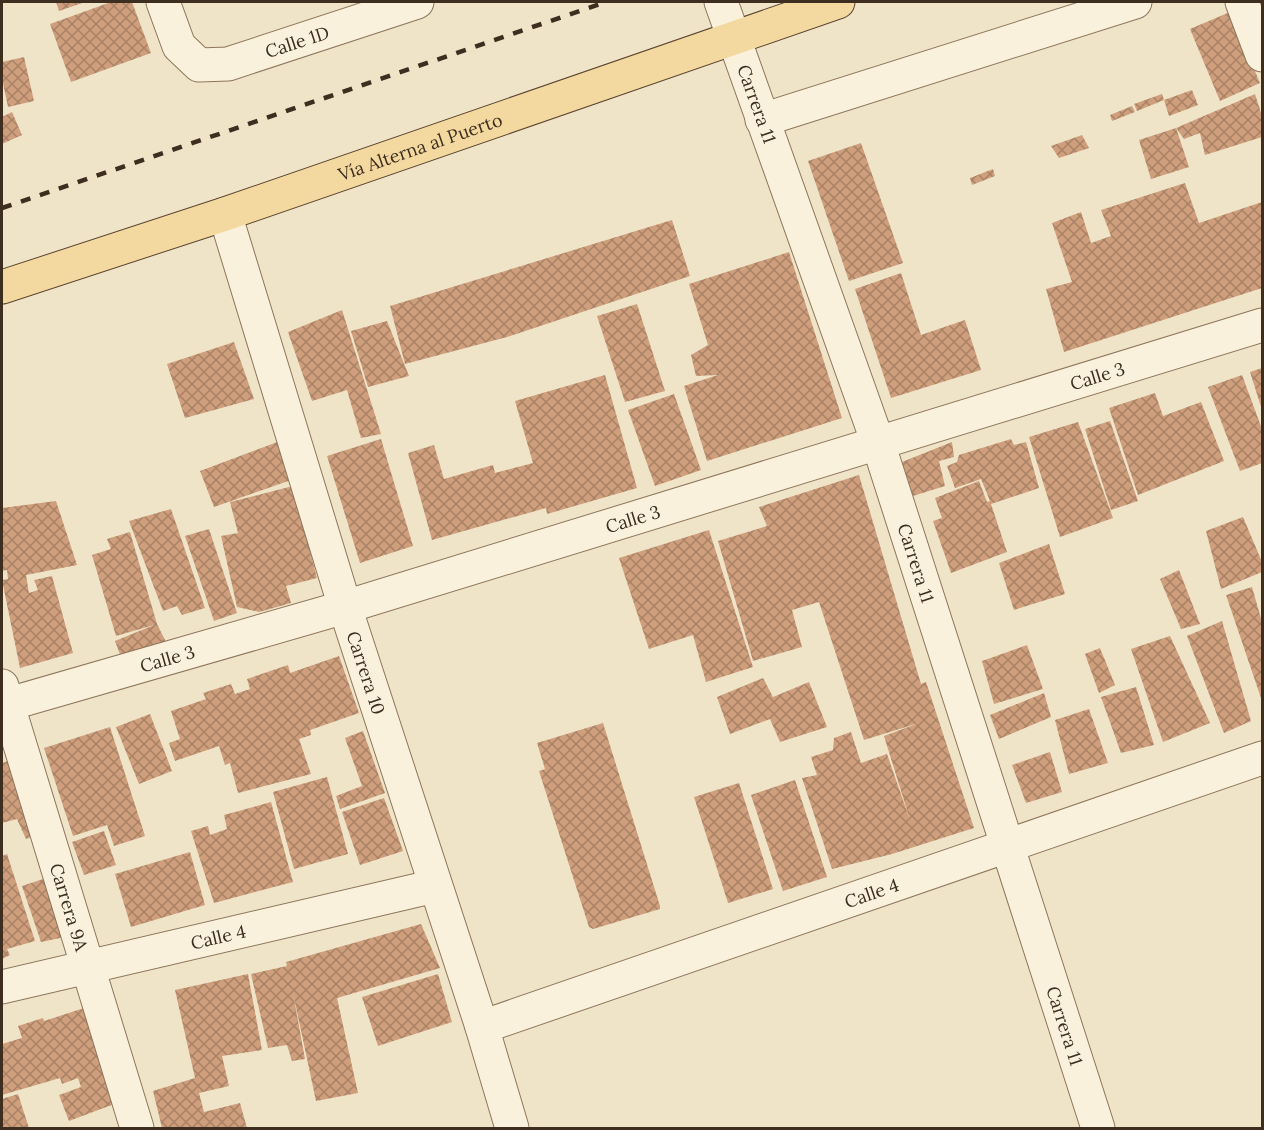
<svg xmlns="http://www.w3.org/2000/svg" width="1264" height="1130" font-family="Lora,serif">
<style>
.building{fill:url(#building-cross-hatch)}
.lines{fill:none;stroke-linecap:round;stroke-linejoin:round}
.minor-casing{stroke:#8d765c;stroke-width:35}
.major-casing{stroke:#5b4430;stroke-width:35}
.minor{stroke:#faf1dc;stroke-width:33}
.major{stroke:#f3d9a0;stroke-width:33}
.rail{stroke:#3d2e20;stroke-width:4.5;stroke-dasharray:10 10;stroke-linecap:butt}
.labels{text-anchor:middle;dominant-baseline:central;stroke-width:4.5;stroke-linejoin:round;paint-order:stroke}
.street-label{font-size:18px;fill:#3d2e20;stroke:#f7eed8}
</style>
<defs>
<pattern id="building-cross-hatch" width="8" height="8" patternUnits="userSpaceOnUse" patternTransform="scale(1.5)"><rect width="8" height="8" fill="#cf9f7d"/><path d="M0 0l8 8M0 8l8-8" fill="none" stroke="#a98266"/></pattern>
</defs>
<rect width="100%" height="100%" fill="#f0e4c8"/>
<!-- building -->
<g class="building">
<path d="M56 2H85L59 11Z"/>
<path d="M111 2H132L151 53 71 82 50 24Z"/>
<path d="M1230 12 1260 83 1220 101 1190 29Z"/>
<path d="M24 57 34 101 8 107 2 78V62Z"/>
<path d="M1192 90 1198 105 1169 116 1164 100Z"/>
<path d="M1162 94 1164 100 1137 111 1134 104Z"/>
<path d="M1255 94 1262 116V137L1205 155 1200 133 1184 139 1176 128 1189 167 1151 179 1139 140 1176 128Z"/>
<path d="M1132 106 1135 112 1112 121 1110 115Z"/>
<path d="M12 112 22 135 2 144V117Z"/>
<path d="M1082 135 1089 148 1059 158 1051 146Z"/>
<path d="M861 143 903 263 849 281 808 161Z"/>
<path d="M993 169 995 176 972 185 970 178Z"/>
<path d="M1185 183 1199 223 1262 202V288L1064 352 1046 289 1072 282 1052 223 1081 212 1091 243 1111 236 1101 210Z"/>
<path d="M672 220 690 276 507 337 405 364 390 306Z"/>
<path d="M789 252 842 418 707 461 684 386 718 375 696 376 691 355 708 345 689 284Z"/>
<path d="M901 273 921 335 965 320 981 370 891 398 855 289Z"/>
<path d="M637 304 665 391 625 402 597 316Z"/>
<path d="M342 310 381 434 361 438 347 390 312 401 288 332Z"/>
<path d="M387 321 409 376 368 387 351 331Z"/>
<path d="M234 342 254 399 185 418 167 364Z"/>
<path d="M1262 368V410L1250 372Z"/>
<path d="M605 375 637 488 547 514 546 508 432 540 408 453 434 445 444 479 493 465 495 473 533 463 515 401Z"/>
<path d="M1242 375 1262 429V463L1240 471 1208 387Z"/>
<path d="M1155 393 1163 416 1201 402 1224 461 1138 495 1109 408Z"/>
<path d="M674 394 701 470 655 486 628 410Z"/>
<path d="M1110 421 1138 501 1111 510 1085 429Z"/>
<path d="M1078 422 1113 518 1060 537 1029 437Z"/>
<path d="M381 439 413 546 360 563 327 456Z"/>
<path d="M1011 439 1014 445 1026 442 1039 488 991 504 1007 552 951 573 933 521 942 518 935 498 979 481 987 502 990 501 981 479 955 488 947 466 957 462 959 455Z"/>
<path d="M280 441 294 479 214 507 200 471Z"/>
<path d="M952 442 954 457 939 461 945 486 913 496 902 462Z"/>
<path d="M859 475 921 684 926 682 974 828 892 854 832 869 802 778 817 775 811 757 833 750 834 738 851 732 861 763 887 754 910 820 884 736 919 723 864 740 819 602 792 610 802 647 753 661 718 541 767 526 759 507Z"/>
<path d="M293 486 317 578 286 586 291 603 259 612 237 607 221 536 238 533 230 502Z"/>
<path d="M56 501 77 565 26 575 29 593 38 590 34 580 52 576 73 653 20 668 2 580 8 579 7 570 2 571V508Z"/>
<path d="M171 509 205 608 182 615 177 606 163 611 129 521Z"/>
<path d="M1243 517 1262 562V572L1221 589 1206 531Z"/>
<path d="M209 529 237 613 214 621 185 536Z"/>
<path d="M709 530 753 667 706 682 693 635 649 649 619 558Z"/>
<path d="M130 532 157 624 166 642 121 657 115 641 154 625 116 636 92 555 111 549 107 539Z"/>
<path d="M1049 544 1065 594 1014 610 999 563Z"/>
<path d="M1179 570 1200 624 1181 629 1160 579Z"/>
<path d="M1252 587 1262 622V701L1226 595Z"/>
<path d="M1222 621 1251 721 1224 733 1187 636Z"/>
<path d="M1170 636 1210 723 1163 742 1131 649Z"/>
<path d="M1027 645 1043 689 994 704 982 661Z"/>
<path d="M1100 648 1115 685 1099 693 1085 654Z"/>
<path d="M339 656 359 713 310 730 311 735 299 739 311 774 238 793 230 763 225 765 219 746 175 761 169 743 180 739 171 711 206 699 203 693 231 684 235 694 250 689 247 679 288 665 290 673Z"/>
<path d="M763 678 773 697 809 682 827 727 780 742 770 719 730 734 717 697Z"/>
<path d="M1136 687 1154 745 1121 753 1101 697Z"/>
<path d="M1044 693 1051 717 999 739 990 715Z"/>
<path d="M1089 709 1108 763 1069 774 1055 720Z"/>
<path d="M150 714 172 771 139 784 116 727Z"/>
<path d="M603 723 660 906V909L593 929 589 927 539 771 545 769 537 743Z"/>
<path d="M110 727 145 836 114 846 107 825 73 836 44 748Z"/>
<path d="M363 731 385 793 340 809 336 796 362 786 345 738Z"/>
<path d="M1050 752 1062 792 1026 803 1012 765Z"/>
<path d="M14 759 40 834 26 839 17 819 2 823V763Z"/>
<path d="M327 777 348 854 294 869 273 792Z"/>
<path d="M795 780 827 877 783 891 751 795Z"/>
<path d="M739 783 773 889 728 903 694 797Z"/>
<path d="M384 798 403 851 360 865 342 812Z"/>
<path d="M271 802 293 882 214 903 191 831 208 826 210 835 227 829 224 815Z"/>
<path d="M104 831 116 865 84 875 72 842Z"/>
<path d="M190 852 205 905 131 927 115 874Z"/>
<path d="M7 854 35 941 7 949 10 955 2 959V856Z"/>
<path d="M46 878 65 937 41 942 22 886Z"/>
<path d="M421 924 440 968 337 998 358 1093 316 1101 293 993 305 1059 292 1061 287 1045 268 1048 251 974 287 966 286 962Z"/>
<path d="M248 974 262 1050 222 1056 229 1086 199 1093 204 1112 240 1103 247 1128H162L153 1091 195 1078 175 990Z"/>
<path d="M438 974 452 1022 378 1046 362 997Z"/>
<path d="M84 1008 117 1103 69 1121 59 1095 81 1087 78 1078 62 1084 60 1078 2 1095V1044L22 1038 18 1026 43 1018 44 1021Z"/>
<path d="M18 1094 29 1128H2V1099Z"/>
</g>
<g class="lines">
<!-- minor casing -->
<g class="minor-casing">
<g id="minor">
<path id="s1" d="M163 2 179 46 199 65 228 64 417 2"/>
<path id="s2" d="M721 2 878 443 1098 1128"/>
<path d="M1242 2 1262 55"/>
<path d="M762 120 1135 2"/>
<path id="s3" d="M225 214 345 607 482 1027 512 1128"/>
<path id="s4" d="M2 686 137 1128"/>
<path id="s5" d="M2 706 345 607 1262 325"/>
<path id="s6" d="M2 987 435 886"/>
<path id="s7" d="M482 1027 1262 758"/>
</g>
</g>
<!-- major casing -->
<g class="major-casing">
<g id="major">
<path id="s8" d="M2 287 225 214 838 2"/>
</g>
</g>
<!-- minor -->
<use href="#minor" class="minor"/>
<!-- major -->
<use href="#major" class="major"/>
<!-- rail -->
<path class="rail" d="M2 208 606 2"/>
</g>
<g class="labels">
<!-- street labels -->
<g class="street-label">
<text stroke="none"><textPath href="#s1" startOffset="176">Calle 1D</textPath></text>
<text stroke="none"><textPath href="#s2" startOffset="108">Carrera 11</textPath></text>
<text stroke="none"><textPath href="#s8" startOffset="441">Vía Alterna al Puerto</textPath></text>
<text stroke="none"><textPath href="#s5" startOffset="1144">Calle 3</textPath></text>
<text stroke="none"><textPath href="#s5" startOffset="658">Calle 3</textPath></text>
<text stroke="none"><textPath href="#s2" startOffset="594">Carrera 11</textPath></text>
<text stroke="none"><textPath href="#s5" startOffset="172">Calle 3</textPath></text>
<text stroke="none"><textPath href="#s3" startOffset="480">Carrera 10</textPath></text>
<text stroke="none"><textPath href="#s7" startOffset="412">Calle 4</textPath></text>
<text stroke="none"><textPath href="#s4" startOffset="231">Carrera 9A</textPath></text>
<text stroke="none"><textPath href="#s6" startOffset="222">Calle 4</textPath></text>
<text stroke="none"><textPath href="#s2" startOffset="1080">Carrera 11</textPath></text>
</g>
</g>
<!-- border -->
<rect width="1264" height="1130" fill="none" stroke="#3d2e20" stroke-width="6"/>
</svg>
